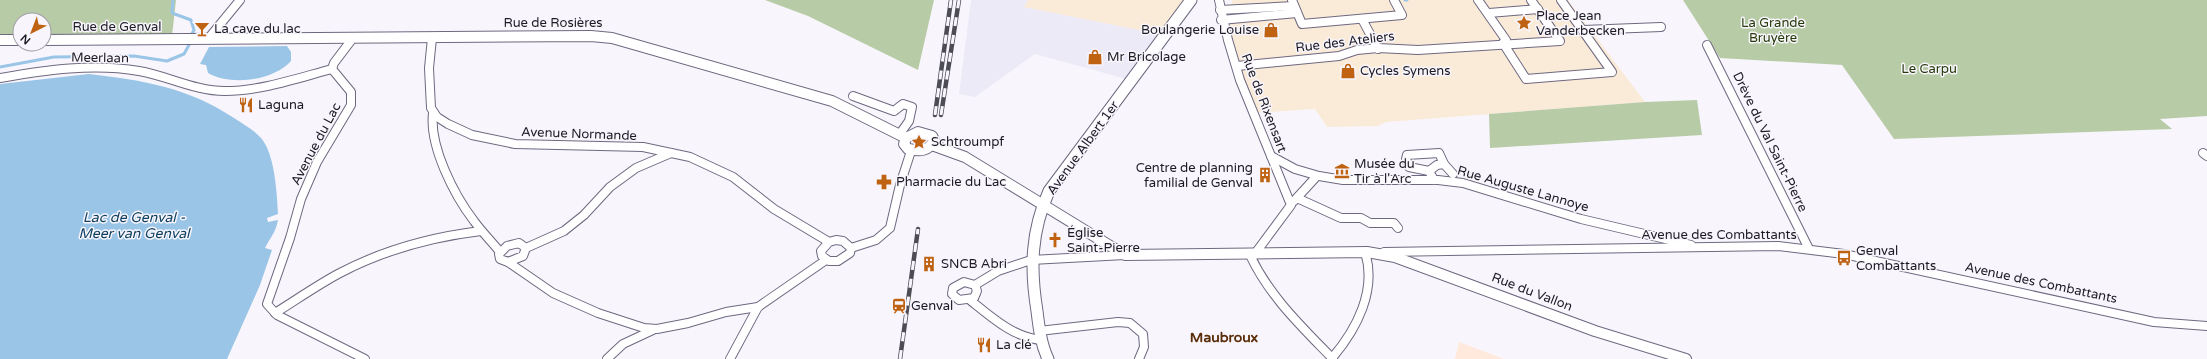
<svg xmlns="http://www.w3.org/2000/svg" width="2207" height="359" font-family="'Varela Round',sans-serif">
<style>
.commercial{fill:#faebd8}
.built{fill:#edeaf7}
.education{fill:#ffe8dc}
.green{fill:#b8cba7}
.water{fill:#9ac5e7}
.lines{fill:none;stroke-linecap:round;stroke-linejoin:round}
.stream{stroke:#9ac5e7;stroke-width:3}
.minor-casing{stroke:#6e6880;stroke-width:10}
.tertiary-casing{stroke:#6e6880;stroke-width:12}
.secondary-casing{stroke:#6e6880;stroke-width:13}
.minor{stroke:#fff;stroke-width:8}
.tertiary{stroke:#fff;stroke-width:10}
.secondary{stroke:#fff;stroke-width:11}
.rail-casing{stroke:#4d4b54;stroke-width:4.5}
.rail{stroke:#f8f6fc;stroke-width:3;stroke-dasharray:9;stroke-linecap:butt}
.labels{text-anchor:middle;dominant-baseline:central;stroke-width:3;stroke-linejoin:round;paint-order:stroke}
.poi-label{font-size:13px;fill:#1d1a24;stroke:#f8f6fc;text-anchor:start}
.street-label{font-size:13px;fill:#1d1a24;stroke:#f8f6fc}
.park-label{font-size:13px;fill:#253a08;stroke:#f8f6fc}
.water-label{font-size:14px;font-style:italic;fill:#104163;stroke:#f8f6fc}
.neighbourhood-label{font-size:14px;font-weight:bold;fill:#5b2e0a;stroke:#f8f6fc}
</style>
<rect width="100%" height="100%" fill="#f8f6fc"/>
<!-- commercial -->
<g class="commercial">
<path d="M1028 0H1183L1158 34 1023 7Z"/>
<path d="M1233 0H1568L1645 102 1386 122 1378 126 1327 127 1315 109 1255 113 1224 25 1226 14Z"/>
</g>
<!-- built -->
<path class="built" d="M971 0H1028L1024 7 1158 34 1126 79 1035 54 975 97 959 94Z"/>
<!-- education -->
<path class="education" d="M1459 342 1504 359H1455Z"/>
<!-- green -->
<g class="green">
<path d="M0 0H176L172 36 44 40V20H20V41L0 42Z"/>
<path d="M765 0H934L918 70 808 16Z"/>
<path d="M1683 0H2207V116L2160 119 2172 129 1894 139 1842 65 1720 58Z"/>
<path d="M1697 100 1702 135 1490 148 1489 114 1645 102Z"/>
</g>
<!-- water -->
<g class="water">
<path d="M287 46 291 52V61C273 81 231 86 208 73L206 65 200 64 209 47Z"/>
<path d="M89 74C143 80 189 88 234 118 243 124 254 130 261 138 275 154 277 194 278 214L267 218 268 222 278 220C276 232 270 238 265 248L272 250 260 285 227 359H0V84Z"/>
</g>
<g class="lines">
<!-- stream -->
<g class="stream">
<path d="M173 0 172 13 191 20 194 30 191 36"/>
<path d="M1405 0H1407"/>
<path d="M0 67 54 57 134 56 167 61 184 54 190 43"/>
</g>
<!-- minor casing -->
<g class="minor-casing">
<g id="minor">
<path d="M1219 0 1228 40 1240 80 1291 205 1254 255"/>
<path d="M1292 0 1302 24 1402 15 1394 0"/>
<path d="M1478 0 1506 40 1503 43"/>
<path d="M1220 10 1294 6"/>
<path d="M1489 13 1538 9"/>
<path d="M1362 19 1378 49"/>
<path d="M1221 20 1297 13"/>
<path d="M1583 30 1661 27"/>
<path d="M353 38 334 63 332 69 351 92V105L317 162 301 199 290 238 267 304 277 315 365 359"/>
<path d="M432 38 429 68 431 108 437 117 448 124 472 135 515 144 643 147 690 157 733 177 774 209 829 242"/>
<path d="M208 39 240 0"/>
<path d="M1503 43 1526 79 1612 72 1561 0"/>
<path d="M1707 45 1809 249"/>
<path d="M1237 66 1339 56 1357 50 1378 48 1418 50 1560 41 1531 0"/>
<path d="M0 78C46 70 93 63 139 71 168 76 195 91 225 91 261 91 298 78 332 69"/>
<path d="M853 96 894 111 903 104 912 107 909 121 899 135"/>
<path d="M433 113C429 146 454 195 474 221 482 232 492 242 500 252"/>
<path d="M2203 153 2207 156"/>
<path d="M1271 156 1295 169 1319 176 1343 180H1438L1463 183 1581 219 1691 245"/>
<path d="M1429 171 1437 165 1444 164"/>
<path d="M1434 180 1429 171 1409 167 1406 159 1407 155 1439 153 1444 164 1453 174"/>
<path d="M1297 198 1341 218H1361L1370 223H1394L1398 228"/>
<path d="M1294 201 1316 177"/>
<path d="M836 240 843 241 851 248 850 253 838 261H829L822 256 821 251 829 242Z"/>
<path d="M519 243 526 248 523 256 508 262 500 259 499 254 507 246Z"/>
<path d="M526 248 564 231 584 215 610 187 636 168 671 153"/>
<path d="M851 248 876 240 890 228 900 185 911 151"/>
<path d="M1384 252 1778 246 1844 254 2154 322 2207 326"/>
<path d="M1250 255C1269 296 1302 327 1333 359"/>
<path d="M508 262 553 293 598 313 644 328 657 329 688 323 726 312 758 307"/>
<path d="M964 282 975 285 977 291 974 298 959 300 952 294 953 288Z"/>
<path d="M975 285 998 271 1031 260 1125 255"/>
<path d="M970 300C991 317 1013 337 1041 340"/>
<path d="M275 313C296 300 316 286 338 274 383 250 431 237 481 231"/>
<path d="M1039 331 1118 322 1130 323 1143 334 1144 347 1139 359"/>
<path d="M1332 358C1357 329 1377 290 1365 252"/>
<path d="M607 359 623 344 653 330"/>
<path d="M730 359 758 307 826 260"/>
</g>
</g>
<!-- tertiary casing -->
<g class="tertiary-casing">
<g id="tertiary">
<path d="M0 40H20"/>
<path d="M44 40 591 36 612 38 832 101 906 138"/>
<path d="M918 132 932 136 934 140C929 152 919 151 908 149L904 144 906 138Z"/>
<path d="M932 145 965 157 1125 255 1367 252 1395 257 1595 331 1686 359"/>
</g>
</g>
<!-- secondary casing -->
<g class="secondary-casing">
<path id="secondary" d="M1048 359C1041 344 1039 328 1037 311 1030 268 1031 231 1049 191L1191 0"/>
</g>
<!-- minor -->
<use href="#minor" class="minor"/>
<!-- tertiary -->
<use href="#tertiary" class="tertiary"/>
<!-- secondary -->
<use href="#secondary" class="secondary"/>
<!-- rail casing -->
<g class="rail-casing">
<g id="rail">
<path d="M935 115 951 0"/>
<path d="M941 115 959 0"/>
<path d="M900 359 918 229"/>
</g>
</g>
<!-- rail -->
<use href="#rail" class="rail"/>
</g>
<!-- icons -->
<defs>
<g id="sight-bare" transform="scale(1.2)"><path d="M0-6L1.8-2.2L6-1.7L2.9 1.2L3.7 5.4L0 3.3L-3.7 5.4L-2.9 1.2L-6-1.7L-1.8-2.2Z" fill="#bf6312" stroke="#f8f6fc" stroke-width="2.5" paint-order="stroke"/></g>
<g id="bar-bare" transform="scale(1.2)"><path d="M-6-5H6L.8 .8V4.5H3.5V6h-7V4.5H-.8V.8Z" fill="#bf6312" stroke="#f8f6fc" stroke-width="2.5" paint-order="stroke"/></g>
<g id="shop-bare" transform="scale(1.2)"><path d="M-5-2.5h2.3a2.7 3.5 0 0 1 5.4 0H5L5.5 6h-11ZM-1.5-2.5h3a1.5 2.3 0 0 0-3 0Z" fill="#bf6312" stroke="#f8f6fc" stroke-width="2.5" paint-order="stroke"/></g>
<g id="restaurant-bare" transform="scale(1.2)"><path d="M-5-6h1v4h1v-4h1v4h1v-4h1v5L-1.5 .5V6h-2V.5L-5-1ZM5-6V6H3V1.5H1.5Q1.5-4 5-6Z" fill="#bf6312" stroke="#f8f6fc" stroke-width="2.5" paint-order="stroke"/></g>
<g id="museum-bare" transform="scale(1.2)"><path d="M0-6L6-3V-2H-6V-3ZM-5-1h2V3h-2ZM-1-1h2V3h-2ZM3-1h2V3H3ZM-6 4H6V6H-6Z" fill="#bf6312" stroke="#f8f6fc" stroke-width="2.5" paint-order="stroke"/></g>
<g id="building-bare" transform="scale(1.2)"><path d="M-4-6H4V6H1V3H-1V6H-4ZM-2.5-4.3h1.7v1.8h-1.7ZM.8-4.3h1.7v1.8H.8ZM-2.5-1h1.7V.8h-1.7ZM.8-1h1.7V.8H.8Z" fill="#bf6312" stroke="#f8f6fc" stroke-width="2.5" paint-order="stroke"/></g>
<g id="pharmacy-bare" transform="scale(1.2)"><path d="M-2-6h4v4h4v4h-4v4h-4v-4h-4v-4h4Z" fill="#bf6312" stroke="#f8f6fc" stroke-width="2.5" paint-order="stroke"/></g>
<g id="church-bare" transform="scale(1.2)"><path d="M-1.2-6h2.4v3.5h3.3v2.4h-3.3V6h-2.4V-.1h-3.3v-2.4h3.3Z" fill="#bf6312" stroke="#f8f6fc" stroke-width="2.5" paint-order="stroke"/></g>
<g id="bus-bare" transform="scale(1.2)"><path d="M-5-6H5V4H4V6H2V4H-2V6H-4V4H-5ZM-3.5-4V0h7V-4ZM-3.5 1.2v1.5H-2V1.2ZM2 1.2v1.5H3.5V1.2Z" fill="#bf6312" stroke="#f8f6fc" stroke-width="2.5" paint-order="stroke"/></g>
<g id="station-bare" transform="scale(1.2)"><path d="M-3-6H3Q5-6 5-4V2Q5 4 3 4L4.5 6H3L1.5 4h-3L-3 6H-4.5L-3 4Q-5 4-5 2V-4Q-5-6-3-6ZM-3.5-4v3h7v-3ZM-3.5 1v1.5H-2V1ZM2 1v1.5H3.5V1Z" fill="#bf6312" stroke="#f8f6fc" stroke-width="2.5" paint-order="stroke"/></g>
</defs>
<g fill-rule="evenodd">
<use href="#sight-bare" x="1524" y="23"/>
<use href="#bar-bare" x="202" y="29"/>
<use href="#shop-bare" x="1271" y="30"/>
<use href="#shop-bare" x="1095" y="57"/>
<use href="#shop-bare" x="1348" y="71"/>
<use href="#restaurant-bare" x="246" y="105"/>
<use href="#sight-bare" x="919" y="142"/>
<use href="#museum-bare" x="1342" y="171"/>
<use href="#building-bare" x="1265" y="175"/>
<use href="#pharmacy-bare" x="884" y="182"/>
<use href="#church-bare" x="1055" y="240"/>
<use href="#bus-bare" x="1844" y="258"/>
<use href="#building-bare" x="929" y="264"/>
<use href="#station-bare" x="899" y="306"/>
<use href="#restaurant-bare" x="984" y="345"/>
</g>
<g class="labels">
<!-- poi labels -->
<g class="poi-label">
<text x="1536" y="16">Place Jean<tspan x="1536" dy="15">Vanderbecken</tspan></text>
<text x="214" y="29">La cave du lac</text>
<text x="1259" y="30" text-anchor="end">Boulangerie Louise</text>
<text x="1107" y="57">Mr Bricolage</text>
<text x="1360" y="71">Cycles Symens</text>
<text x="258" y="105">Laguna</text>
<text x="931" y="142">Schtroumpf</text>
<text x="1354" y="164">Musée du<tspan x="1354" dy="15">Tir à l'Arc</tspan></text>
<text x="1253" y="168" text-anchor="end">Centre de planning<tspan x="1253" dy="15">familial de Genval</tspan></text>
<text x="896" y="182">Pharmacie du Lac</text>
<text x="1067" y="233">Église<tspan x="1067" dy="15">Saint-Pierre</tspan></text>
<text x="1856" y="251">Genval<tspan x="1856" dy="15">Combattants</tspan></text>
<text x="941" y="264">SNCB Abri</text>
<text x="911" y="306">Genval</text>
<text x="996" y="345">La clé</text>
</g>
<!-- street labels -->
<g class="street-label">
<text x="553" y="23">Rue de Rosières</text>
<text x="117" y="27">Rue de Genval</text>
<text transform="translate(1345 42) rotate(-7)">Rue des Ateliers</text>
<text transform="translate(100 58) rotate(1)">Meerlaan</text>
<text transform="translate(1264 103) rotate(69)">Rue de Rixensart</text>
<text transform="translate(579 134) rotate(2)">Avenue Normande</text>
<text transform="translate(1770 142) rotate(64)">Drève du Val Saint-Pierre</text>
<text transform="translate(316 144) rotate(-62)">Avenue du Lac</text>
<text transform="translate(1083 148) rotate(-54)">Avenue Albert 1er</text>
<text transform="translate(1523 189) rotate(16)">Rue Auguste Lannoye</text>
<text x="1719" y="235">Avenue des Combattants</text>
<text transform="translate(2041 283) rotate(12)">Avenue des Combattants</text>
<text transform="translate(1532 292) rotate(21)">Rue du Vallon</text>
</g>
<!-- park labels -->
<g class="park-label">
<text x="1773" y="23">La Grande<tspan x="1773" dy="15">Bruyère</tspan></text>
<text x="1929" y="69">Le Carpu</text>
</g>
<!-- water labels -->
<g class="water-label">
<text x="134" y="217">Lac de Genval -<tspan x="134" dy="16">Meer van Genval</tspan></text>
</g>
<!-- neighbourhood labels -->
<g class="neighbourhood-label">
<text x="1224" y="337">Maubroux</text>
</g>
</g>
<!-- north arrow -->
<g transform="translate(32 32) rotate(222)"><circle r="19" fill="#f8f6fc" stroke="#a09ea6"/>
<path d="M0-3L7 15L0 10L-7 15Z" fill="#bf6312"/>
<text y="-6" font-size="11" font-weight="bold" text-anchor="middle" fill="#1d1a24">N</text>
</g>
</svg>
